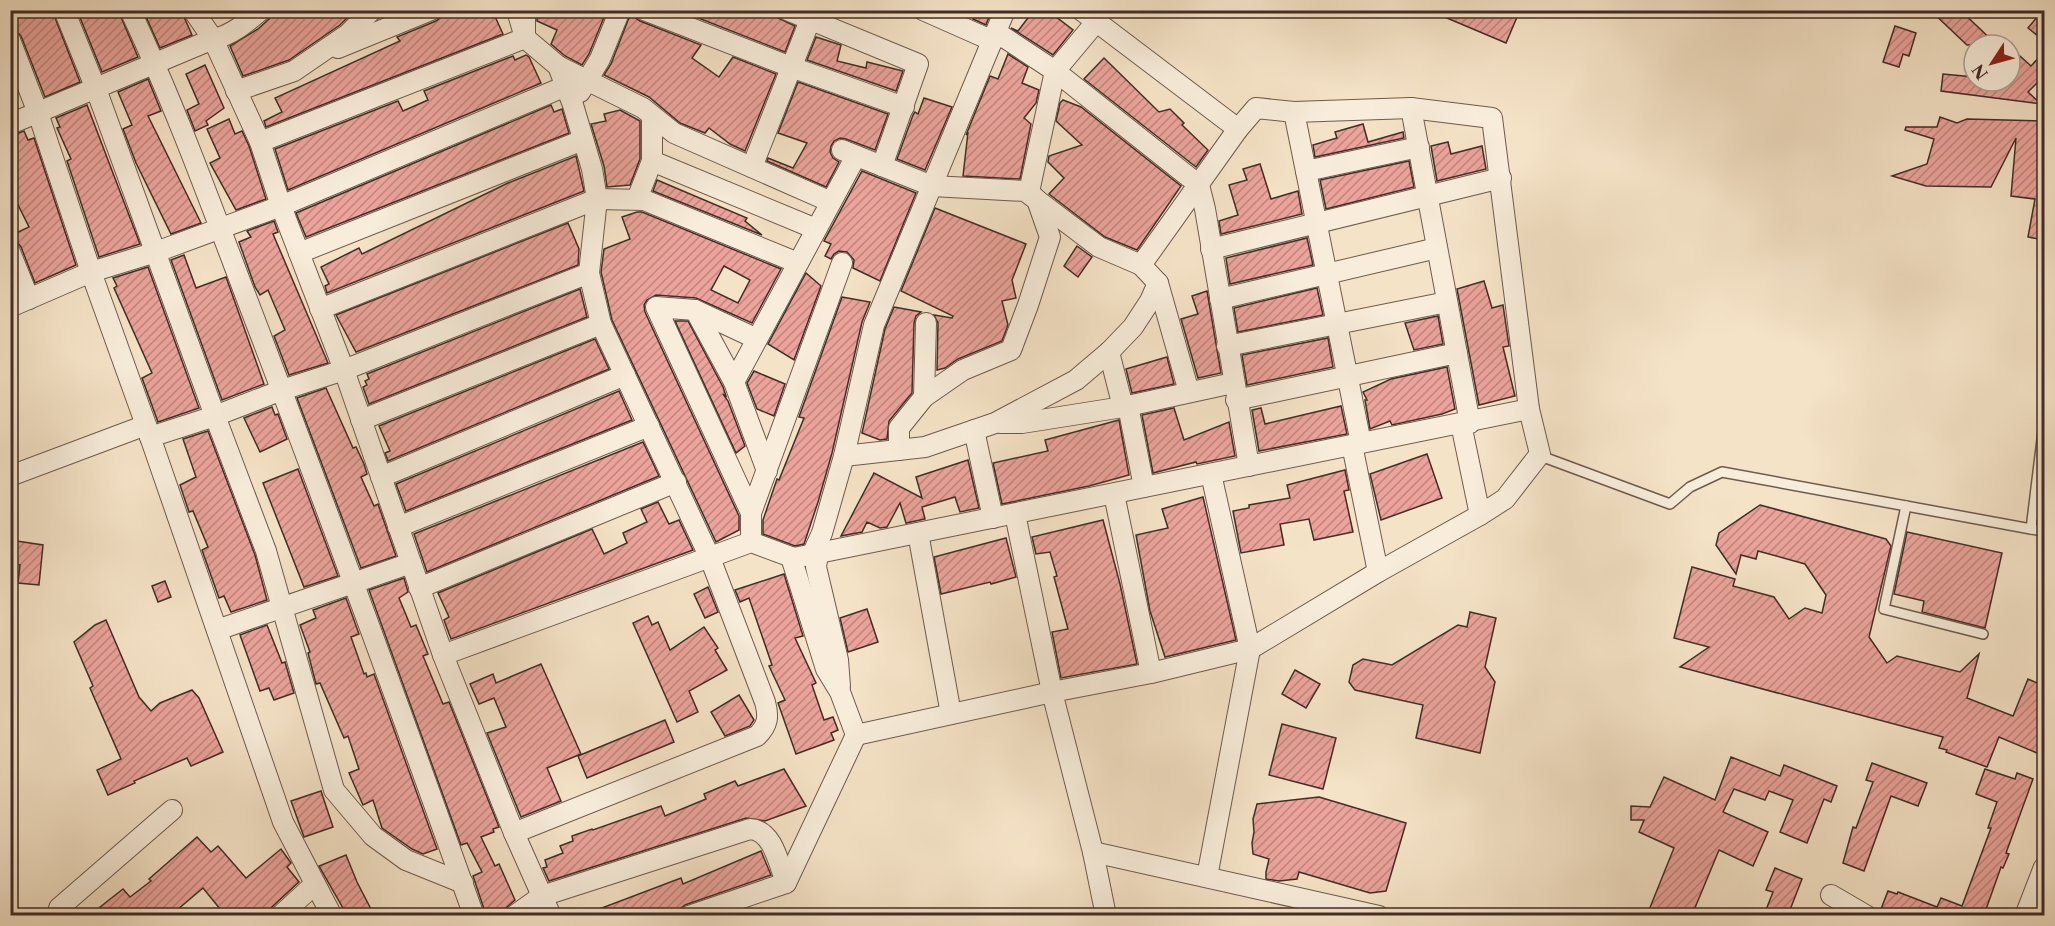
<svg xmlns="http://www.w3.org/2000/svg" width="2055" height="926" font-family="'Libre Caslon Text',serif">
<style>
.building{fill:url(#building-hatch);stroke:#412d26;stroke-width:1.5;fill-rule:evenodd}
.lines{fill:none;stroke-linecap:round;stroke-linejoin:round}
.lane-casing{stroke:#6e5a4e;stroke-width:12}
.street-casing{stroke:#6e5a4e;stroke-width:22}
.lane{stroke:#f8eddb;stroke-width:9}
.street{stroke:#f8eddb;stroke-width:20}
</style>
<defs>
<pattern id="building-hatch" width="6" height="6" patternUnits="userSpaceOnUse" patternTransform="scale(1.5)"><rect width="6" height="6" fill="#eba39b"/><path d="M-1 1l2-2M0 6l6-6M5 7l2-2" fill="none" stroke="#c0857e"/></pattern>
</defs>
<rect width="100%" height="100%" fill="#f5e3c7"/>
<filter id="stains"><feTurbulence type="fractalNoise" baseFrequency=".00333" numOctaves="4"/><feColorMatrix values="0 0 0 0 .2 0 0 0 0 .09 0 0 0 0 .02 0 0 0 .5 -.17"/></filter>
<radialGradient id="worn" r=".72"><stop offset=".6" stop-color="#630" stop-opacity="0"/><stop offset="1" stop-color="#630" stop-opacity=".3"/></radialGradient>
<!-- building -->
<g class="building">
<path d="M10 10H52L80 82 45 97 21 36 15 30 10 19Z"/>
<path d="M77 10H118L138 57 102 72Z"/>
<path d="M143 10H181L192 35 160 48Z"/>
<path d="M274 10H355L340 25 289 60 243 76 230 46 258 29 269 19Z"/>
<path d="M443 10H492L503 34 266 127 264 121 282 112 275 98 400 41 397 37 436 21 441 17Z"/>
<path d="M537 10H607L589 54 582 65 565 56 551 44 557 30 537 21Z"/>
<path d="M632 10 634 17 640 21 701 45 692 58 719 77 733 57 776 74 745 151 730 144 709 128 705 133 680 123 649 97 604 75 611 64Z"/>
<path d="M678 10H775L778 18 795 26 785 52Z"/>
<path d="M1034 10H1047L1073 30 1053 55 1011 28 1018 31Z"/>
<path d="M1428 10H1520L1506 43Z"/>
<path d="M1930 10H1960L1997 45H1967Z"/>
<path d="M2043 10H2044V41L2028 28Z"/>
<path d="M976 12 989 17 986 25 973 19Z"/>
<path d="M1895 26 1916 33 1909 56 1903 54 1899 67 1883 62Z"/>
<path d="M816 37 841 45 837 61 866 68 867 62 903 71 896 91 807 60Z"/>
<path d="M2010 47 2031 66 2044 52V76L2028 92 2041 104 1941 91 1943 74 1974 77V81L2010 82Z"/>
<path d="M1008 54 1028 67 1022 83 1039 90 1036 103 1024 118 1031 124 1020 179 963 176 968 132 966 135 990 76 998 79Z"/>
<path d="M526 55 529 57 541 83 288 190 275 149 398 101 403 111 428 100 424 91 513 56 515 60Z"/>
<path d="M1104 58 1159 112 1170 109 1184 123 1182 125 1208 150 1196 167 1084 79Z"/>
<path d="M205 65 224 108 206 121 208 125 195 131 187 110 199 104 186 74Z"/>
<path d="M148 79 161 111 148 116 201 223 171 234 136 163 123 129 132 125 118 92Z"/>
<path d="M798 82 888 114 875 150 846 139 840 138 834 141 831 146 830 152 833 158 839 162 826 187 767 161 768 158 793 168 807 143 778 133Z"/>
<path d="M924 98 952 107 925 170 897 159 913 115 915 112 918 114Z"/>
<path d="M1063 100 1081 107 1181 186 1137 250 1105 237 1049 194 1064 178 1048 162 1049 156 1082 145 1056 121 1060 103Z"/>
<path d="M87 105 140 244 99 257 67 161 71 159 57 128 60 127 56 118Z"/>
<path d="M551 105 554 112 562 109 569 133 306 237 296 213Z"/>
<path d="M620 110 640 121V159L630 185 607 187 604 166 591 124 606 121 604 114Z"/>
<path d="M1940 117 1957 123 1967 119 2044 121V240L2028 237 2035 199 2011 196 2016 138 1991 187 1926 186 1892 176 1927 164 1934 139 1905 130 1906 127H1937Z"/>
<path d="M229 119 235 134 242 131 249 146 266 199 236 210 210 163 220 158 207 129Z"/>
<path d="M1363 124 1368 142 1403 132 1404 138 1315 157 1313 145 1337 138 1335 132Z"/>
<path d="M24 131 28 140 34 138 76 265 35 283 21 247 17 242 10 240V236L29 227 15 199 10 201V136Z"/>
<path d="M1448 142 1451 154 1482 146 1486 169 1437 181 1431 146Z"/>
<path d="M576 156 584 191 327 293 325 286 329 284 321 267 359 248 362 254 508 183Z"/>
<path d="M1409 161 1414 187 1326 209 1320 180Z"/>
<path d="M1260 164 1271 199 1298 191 1302 214 1221 234 1219 221 1238 215 1229 185 1247 180 1243 169Z"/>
<path d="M862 171 916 193 880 281 853 268 854 260 847 252 839 251 834 254 831 259 825 256 831 244 824 241Z"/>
<path d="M657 180 747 218 745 221 762 235 653 191Z"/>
<path d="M935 208 1026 244 1012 280 1016 298 1002 301 1008 325 1002 341 958 359 945 368 937 370 938 323 934 315 952 318 953 316 901 291Z"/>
<path d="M637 212H642L781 269 752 323 696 298 656 295 647 300 644 305 645 312 739 516V530L716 542 612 320 601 272 604 249 630 239 622 217ZM724 266 750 280 738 303 711 290Z"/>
<path d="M274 221 278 232 273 234 328 363 289 375 274 336 285 330 268 290 260 295 255 287 239 242 251 237 247 231Z"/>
<path d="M568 223 579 249 578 265 356 352 336 315Z"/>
<path d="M1307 238 1313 265 1230 284 1226 258Z"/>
<path d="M1077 246 1092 257 1078 277 1064 266Z"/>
<path d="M184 255 196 288 226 277 264 384 222 400 171 260Z"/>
<path d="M148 267 199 408 158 422 142 378 152 373 114 288 117 286 113 278Z"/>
<path d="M806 273 821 286 794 360 768 344Z"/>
<path d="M1484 281 1492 308 1503 305 1509 346 1503 347 1515 396 1479 405 1457 289Z"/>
<path d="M1317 288 1323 315 1238 332 1234 308Z"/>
<path d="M580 289 587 317 369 404 363 387 367 385 365 381 369 379 367 374Z"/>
<path d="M1207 291 1221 373 1198 378 1181 319 1198 314 1192 296Z"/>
<path d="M842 297 870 302 862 322 832 453 818 502 804 544 795 546 763 534V520L777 479 779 480 804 418 799 417Z"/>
<path d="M894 307 921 312 916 316 914 323 912 393 889 421 887 439 880 440 862 433 885 329Z"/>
<path d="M1438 316 1443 344 1414 350 1405 323Z"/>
<path d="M675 321H688L723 387 726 396 723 394 728 401 745 446 736 453Z"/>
<path d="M1328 338 1333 367 1247 385 1242 355Z"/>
<path d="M595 339 609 369 388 461 385 453 390 451 379 426Z"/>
<path d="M1167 357 1174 384 1132 393 1126 369Z"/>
<path d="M1447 367 1455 409 1442 414 1392 425 1390 421 1370 429 1365 400H1367L1363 392 1391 379Z"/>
<path d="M754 371 785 384 774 416 757 409 747 383Z"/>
<path d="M326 388 353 448 356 447 364 464 367 474 361 477 374 506 378 504 396 556 361 568 297 398Z"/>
<path d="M619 391 632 420 406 511 396 484Z"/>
<path d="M1341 406 1347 434 1259 451 1252 410 1261 408 1265 424Z"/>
<path d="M272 407 275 415 278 414 287 439 260 452 244 418Z"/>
<path d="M1174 408 1184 440 1229 422 1235 456 1197 464 1196 462 1153 473 1142 415Z"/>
<path d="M1119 420 1129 475 1089 486 1002 504 993 463 1048 451 1045 440Z"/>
<path d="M208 431 255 555 267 600 231 612 224 596 219 598 202 550 208 547 193 511 189 512 180 485 196 477 183 439Z"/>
<path d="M643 442 659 476 427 572 414 534Z"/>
<path d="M1427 454 1442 498 1381 520 1370 474Z"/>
<path d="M968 460 979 508 960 512 955 497 922 507 925 519 906 523 900 503 887 527 880 528 867 522 862 532 841 536 874 473 922 498 916 477Z"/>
<path d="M298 469 338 576 304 587 263 483Z"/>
<path d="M1345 470 1349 490 1344 491 1353 532 1314 540 1309 519 1280 524 1284 545 1241 553 1233 511 1249 508V505L1290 498 1287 485Z"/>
<path d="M1203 497 1236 640 1165 657 1150 611 1136 535 1168 528 1162 509Z"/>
<path d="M658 502 669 524 679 520 693 550 451 639 444 620 449 617 438 593 592 529 604 554 627 543 623 533 647 522 641 509Z"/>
<path d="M1760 505 1886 539 1891 546 1869 637 1887 663 1897 656 1960 672 1979 654 1967 698 2013 716 2028 679 2044 686V756L1999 737 1987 767 1946 752 1947 750 1939 748 1943 737 1680 667 1709 647 1674 638 1692 567 1735 579 1733 586 1774 597 1789 619 1805 608 1822 613 1826 595 1805 564 1758 551 1756 559 1741 555 1736 574 1716 545 1719 533Z"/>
<path d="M1103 520 1120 584 1137 664 1061 678 1052 632 1068 629 1054 577 1057 576 1050 552 1036 554 1032 537Z"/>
<path d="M1907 532 2002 553 1985 628 1922 612 1924 601 1894 594Z"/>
<path d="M1006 538 1016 577 991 584 990 582 941 594 934 557Z"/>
<path d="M10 540 43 545 39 585 18 583 20 565 10 564Z"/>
<path d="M784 574 803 636 795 638 816 683 812 685 824 720 833 717 838 730 831 733 834 740 796 754 778 703 785 700 769 666 772 665 749 598 740 602 735 590Z"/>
<path d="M404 578 408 592 399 598 411 627 416 625 428 654 423 656 443 704 449 702 499 827 493 829 494 832 481 837 495 866 499 864 515 900 507 907 502 915H486L473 876 482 872 467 843 461 845 369 590Z"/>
<path d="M165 581 171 597 158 602 152 586Z"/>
<path d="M708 587 718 612 705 618 694 594Z"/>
<path d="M346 598 359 634 351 637 364 674 366 673 367 677 374 674 437 849 423 854 412 849 382 828 373 800 363 805 349 773 359 769 348 736 344 738 320 683 316 684 308 653 310 652 300 625 316 618 313 610Z"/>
<path d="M867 609 878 642 848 652 840 618Z"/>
<path d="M1470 612 1496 618 1485 667 1495 682 1480 753 1416 738 1423 705 1355 690 1349 682 1353 665 1363 659 1392 665 1458 625 1467 627Z"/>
<path d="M648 616 652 625 658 622 670 650 704 627 718 648 715 650 727 670 689 691 698 712 677 722 633 623Z"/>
<path d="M106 620 139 697 151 711 160 703 192 690 199 698 223 752 191 766 187 758 134 781 135 783 108 795 97 770 121 759 90 688 93 686 74 642 95 625Z"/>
<path d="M267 625 282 663 285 662 294 693 274 700 269 688 260 691 240 635Z"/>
<path d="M541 664 581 754 547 768 561 801 521 817 487 733 506 727 494 698 479 704 470 684 493 674 496 683Z"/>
<path d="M1295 670 1320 684 1306 708 1282 694Z"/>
<path d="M739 695 754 720 750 726 725 736 711 712Z"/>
<path d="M665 720 674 742 587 778 578 756Z"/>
<path d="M1282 724 1336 738 1323 789 1269 775Z"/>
<path d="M1731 757 1780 776 1784 765 1837 786 1831 802 1824 799 1807 843 1780 832 1793 800 1769 791 1765 800 1734 789 1723 812 1768 832 1753 866 1719 850 1692 915H1647L1674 848 1639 832 1644 820H1631V806L1650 807 1664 777 1715 800Z"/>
<path d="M1872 763 1927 783 1918 806 1891 796 1864 871 1843 863 1853 827 1856 828 1873 782 1866 780Z"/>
<path d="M784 769 806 806 765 821 746 818 549 881 543 868 547 867 545 860 563 853 560 846 573 841 572 836 592 829 593 830 661 806 665 816 706 799 704 794 735 781 738 786Z"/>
<path d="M1985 769 2015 779 2017 773 2033 779 2006 853 2009 854 2003 868 2001 867 1984 915H1901L1881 909 1888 891 1897 894 1898 892 1937 907 1941 898 1962 906 1991 828H1988L1997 802 1976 794Z"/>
<path d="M321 791 333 827 304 837 291 801Z"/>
<path d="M1319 797 1406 823 1386 891 1370 893 1299 872 1297 879 1279 881 1266 879V872L1269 859 1253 854 1252 843 1254 832 1253 819 1257 804Z"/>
<path d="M197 837 211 852 218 846 246 878 281 849 291 863 287 867 299 882 272 907 268 915H225L203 888 171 915H90L123 889 130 897 151 881 149 879Z"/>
<path d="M761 851 771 875 685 905 680 909 677 915H586V914L681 878 683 884Z"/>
<path d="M346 855 357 882 374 915H347L319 866Z"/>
<path d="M1775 868 1802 879 1788 915H1764L1773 892 1766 890Z"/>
</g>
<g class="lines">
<!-- lane casing -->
<g class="lane-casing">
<g id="lane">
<path d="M2044 423 2031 529 2044 531"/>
<path d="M1540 454 1546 458 1670 504 1690 487 1722 472 2031 529"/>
<path d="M1906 506 1884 609 1983 634"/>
</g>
</g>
<!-- street casing -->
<g class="street-casing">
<g id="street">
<path d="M64 10 96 89 215 416 266 551 334 790 373 836 406 860 463 883"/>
<path d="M130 10C180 116 219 227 261 336 334 528 405 722 474 916"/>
<path d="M193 10 213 39 260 142"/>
<path d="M517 10 525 38V10"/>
<path d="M644 10 791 67 904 107"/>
<path d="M787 10 918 64 882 166"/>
<path d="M923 10 993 41"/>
<path d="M1081 10 1238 129"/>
<path d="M996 32 1055 71 1199 185 1205 209 1249 466"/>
<path d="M10 40 38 113 91 272 146 425 283 822 332 916"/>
<path d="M338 48 431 10"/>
<path d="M558 66 643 108 674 133 831 202"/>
<path d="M236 91 294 71 348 34 372 10"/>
<path d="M580 92 600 59 620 10"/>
<path d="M1411 108 1470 423"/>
<path d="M1294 112 1361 443"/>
<path d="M10 124 213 39C231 36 247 22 261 10"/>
<path d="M842 150 932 186 1025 191 1099 247 1141 265"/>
<path d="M652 161 816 229"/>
<path d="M752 167 814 10"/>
<path d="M1306 171 1419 147"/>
<path d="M637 199 652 161V116"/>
<path d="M1211 249 1501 178"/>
<path d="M10 252 29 299"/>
<path d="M299 253 583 140"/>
<path d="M1158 283 1189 392"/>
<path d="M1220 299 1437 248"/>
<path d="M10 307 91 272 156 252 281 206 566 86"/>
<path d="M320 309 597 199 644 200 798 263"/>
<path d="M695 310 734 382 767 471"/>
<path d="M1227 346 1447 302"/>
<path d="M1109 352 1123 407"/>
<path d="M734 382 856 156"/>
<path d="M924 397 926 323"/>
<path d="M1236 400 1457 353"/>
<path d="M1128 406 1144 487"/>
<path d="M361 420 601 324"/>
<path d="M1000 423H1022L1123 407 1233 383"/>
<path d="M1461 424 1480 515"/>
<path d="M974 430 993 518"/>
<path d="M150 437 215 416 282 390 344 370 589 273"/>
<path d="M1352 445 1378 572"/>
<path d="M899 450V428L924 397 963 370 1011 350 1028 305 1050 237 1037 200 1029 192 1055 71 1096 22"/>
<path d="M844 456 925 447 995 423 1076 380 1109 352 1133 327 1150 301 1158 283 1141 265 1238 129 1256 108 1294 112 1411 108 1492 118 1529 409 1540 454 1505 499 1480 515 1378 572 1250 649 1151 673 1052 692 856 735"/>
<path d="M10 476 146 425"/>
<path d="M381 477 625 375"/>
<path d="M1114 494 1151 673"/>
<path d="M751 513 656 307 695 310 757 339"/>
<path d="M1015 514 1052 692 1093 852 1106 916"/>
<path d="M398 527 649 426"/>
<path d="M918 533 951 714"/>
<path d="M751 542V513L842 263"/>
<path d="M818 553 816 567 838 660 840 686"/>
<path d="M812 555 822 533 844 456 874 325 1005 10"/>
<path d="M419 588 676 482"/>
<path d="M217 630 411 563"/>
<path d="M443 655 344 370 281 206 260 142 525 38 558 66 573 105 592 169 597 199 589 273 601 324 710 558 765 702C769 717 768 725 757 736L514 833"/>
<path d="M1093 852 1379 916"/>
<path d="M1207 877 1250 649 1211 474"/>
<path d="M1831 895 1867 916"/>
<path d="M65 916 59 908 172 810"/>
<path d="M280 916 315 884"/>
<path d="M514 916 542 896 750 829C773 830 779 864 786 883"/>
<path d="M551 916 514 833 443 655 751 542 794 558 1529 409"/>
<path d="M689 916 786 883 856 735 840 692 826 669 791 557"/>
<path d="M2025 916 2044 867"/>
</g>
</g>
<!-- lane -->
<use href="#lane" class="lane"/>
<!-- street -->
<use href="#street" class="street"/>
</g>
<!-- margin -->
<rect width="2055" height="926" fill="none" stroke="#f5e3c7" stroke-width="36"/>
<rect x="12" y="12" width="2031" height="902" fill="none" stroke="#412d26" stroke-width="3"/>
<rect x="18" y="18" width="2019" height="890" fill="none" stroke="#412d26" stroke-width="1.5"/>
<!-- north arrow -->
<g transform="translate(1992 63) rotate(234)"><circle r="28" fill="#f8eddb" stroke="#afa093" stroke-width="1.5"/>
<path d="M0-4.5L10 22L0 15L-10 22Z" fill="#8f2418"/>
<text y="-9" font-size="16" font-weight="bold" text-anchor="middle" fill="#412d26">N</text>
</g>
<rect width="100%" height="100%" filter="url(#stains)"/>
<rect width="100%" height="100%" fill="url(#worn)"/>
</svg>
